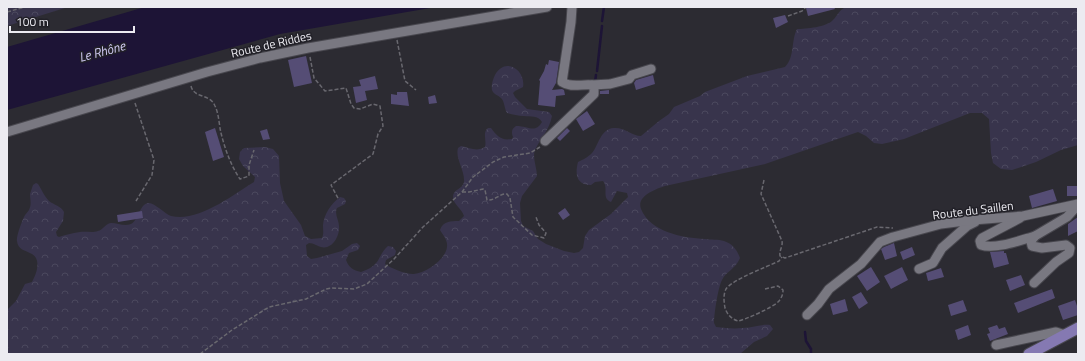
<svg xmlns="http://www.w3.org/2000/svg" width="1085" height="361" font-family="'Titillium Web',sans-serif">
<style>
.forest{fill:url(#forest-crowns)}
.water{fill:#1d1436}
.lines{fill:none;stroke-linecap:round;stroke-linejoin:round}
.stream{stroke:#1d1436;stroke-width:2.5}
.building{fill:#554d75}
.minor-casing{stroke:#48474e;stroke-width:11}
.major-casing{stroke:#48474e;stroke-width:13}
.path{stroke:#69686f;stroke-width:1.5;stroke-dasharray:4 2;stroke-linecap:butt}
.minor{stroke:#797881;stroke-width:9}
.major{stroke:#8579b2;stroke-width:11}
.labels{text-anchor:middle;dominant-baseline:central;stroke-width:3;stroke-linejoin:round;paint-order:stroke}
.street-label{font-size:12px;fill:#ecebf1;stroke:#222128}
.water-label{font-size:13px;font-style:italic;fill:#d1cbf4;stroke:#222128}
</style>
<defs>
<pattern id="forest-crowns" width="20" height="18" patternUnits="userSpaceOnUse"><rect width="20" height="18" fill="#38344c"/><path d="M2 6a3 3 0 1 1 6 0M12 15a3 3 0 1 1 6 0" fill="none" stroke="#4b485e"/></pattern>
</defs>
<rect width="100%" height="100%" fill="#2c2b32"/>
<!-- forest -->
<g class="forest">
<path d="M7 7H68L7 26Z"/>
<path d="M846 7H1078V145L1061 150 1036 162 1012 170 1001 169 993 163 991 153 989 119 982 113H970L904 139 882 144 874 143 866 136 858 132 765 164 665 186C656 189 636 196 641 209 650 232 683 238 705 239 711 240 718 239 724 241 733 244 737 250 740 258 735 270 726 271 722 280 718 287 714 315 714 323L716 327C725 328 734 329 742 328 752 328 760 324 770 325L773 329 767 336 754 342 740 354H7V310L16 301 25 284 32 282C36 275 42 260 32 254 25 250 18 250 17 241 16 237 22 221 24 217 25 214 28 212 29 210 32 204 30 199 30 194 31 191 32 188 33 185L36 183 38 184C42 190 44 196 49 201 54 205 61 206 64 212L63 221 56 232 57 236 59 237C65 235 72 233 80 232 85 231 93 233 98 231 103 230 105 224 111 223 118 223 124 227 131 224 139 220 139 205 148 203 154 202 165 214 171 216 197 223 233 195 254 182L255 177 243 166 239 159 240 152 244 148 265 147 273 149 279 156 280 183 284 201 301 225 305 236 311 239 322 238C324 234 323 230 323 225 324 214 331 204 340 197L344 198 346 201 345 204 337 208C334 214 339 220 339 226 340 236 332 250 321 247 317 246 314 243 309 243L306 245 307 256 311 259 317 258 342 251 352 244 357 243 360 246 358 250 349 253 346 260C349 268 353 270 361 272 367 270 373 267 377 262 381 256 382 251 388 246L393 247 396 251 395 255 386 260 385 264C390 268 408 275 414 274 426 273 446 259 447 247 448 240 443 235 440 230 443 221 451 221 459 221L464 216C462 209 453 204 453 197 453 189 463 189 464 182 465 170 455 159 458 148L461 146C470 148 477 152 485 147 487 140 482 133 488 128H491C497 136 501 141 512 139L513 137C511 131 512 129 516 126 529 126 535 134 542 122 538 115 531 117 524 116 518 116 512 114 507 113 504 108 505 102 501 98 498 95 493 94 492 90 491 85 493 79 495 75 505 56 526 70 523 87L515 91 513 93 515 97 527 109 549 112 552 116C549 131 541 137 535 150 532 158 537 168 537 176L522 196 520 203 521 221 523 226 533 231 538 239 546 244 564 251 574 253 579 252 583 248 585 236 589 230 611 214 628 197 627 193 617 191 611 202C601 198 609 188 603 181L595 182 591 185C576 185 575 174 578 162 584 159 587 158 592 153 599 145 600 129 614 128 624 127 632 136 641 136L659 121 669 114 674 107 700 96 705 92 747 76 785 67C795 57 791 40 797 29 806 29 827 27 833 20 838 15 839 10 846 7Z"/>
</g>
<!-- water -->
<path class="water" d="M145 7H436L280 34 7 110V47Z"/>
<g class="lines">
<!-- stream -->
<g class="stream">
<path d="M602 21 604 7"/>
<path d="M597 71 602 26"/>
<path d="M595 82 596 75"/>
<path d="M805 332 806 341 811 349V354"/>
</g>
</g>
<!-- building -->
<g class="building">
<path d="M811 7H834L835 9 808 16 806 8Z"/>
<path d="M785 15 788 22 776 28 773 18Z"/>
<path d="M306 56 312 83 294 87 288 60Z"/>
<path d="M549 60 559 62 556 83 552 90 562 89 564 90 565 95 556 96 555 107 538 105 540 81 539 80 544 71 546 64 548 65Z"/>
<path d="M653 75 655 84 636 90 634 83 636 80Z"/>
<path d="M375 76 378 89 365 91 367 100 356 103 353 87 361 86 359 80Z"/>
<path d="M609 90V94H600V91Z"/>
<path d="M397 92H407L409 106 391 104V94L397 95Z"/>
<path d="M435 95 437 103 429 104 428 97Z"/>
<path d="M587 111 595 124 583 131 576 119Z"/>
<path d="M215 128 224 157 213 161 205 132Z"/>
<path d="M567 128 570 131 560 141 557 138Z"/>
<path d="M267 129 270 139 263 140 260 131Z"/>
<rect x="1067" y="186" width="11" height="10"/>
<path d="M1053 189 1057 201 1032 208 1029 196Z"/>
<path d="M565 208 570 215 563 220 558 213Z"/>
<path d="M142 211 143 218 118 222 117 215Z"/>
<path d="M1078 217V231L1068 236V224Z"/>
<path d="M894 243 897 256 885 260 881 249 884 247Z"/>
<path d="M912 247 915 255 903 260 900 252Z"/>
<path d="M1004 251V253H1006L1009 264 994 268 990 252Z"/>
<path d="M871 267 880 282 867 291 857 276Z"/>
<path d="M902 267 908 280 891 289 884 276Z"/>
<path d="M941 268 944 277 928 281 926 273Z"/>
<path d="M1021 275 1025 285 1010 291 1006 280Z"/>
<path d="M1052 289 1055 298 1018 313 1014 303Z"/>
<path d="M861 292 868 303 859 309 852 297Z"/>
<path d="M845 299 848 311 833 315 830 304Z"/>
<path d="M963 300 967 311 951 316 948 305Z"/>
<path d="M1075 300 1078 309V315L1063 320 1058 306Z"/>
<path d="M968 325 971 335 958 340 955 330Z"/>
<path d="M997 325 999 329 1005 327 1008 334 990 341 987 334 990 333 988 328Z"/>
</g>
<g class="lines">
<!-- minor casing -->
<g class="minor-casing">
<g id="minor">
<path d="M592 85 610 84 629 79 632 75 651 69"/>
<path d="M7 132 207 72 260 58 308 48 547 7"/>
<path d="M545 141 594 94V89L592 85C581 84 571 88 562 82L571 22 572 7"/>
<path d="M1020 218 982 238 980 241 981 245C995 250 1021 240 1035 236"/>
<path d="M919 269 933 263 942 248 967 226 975 222"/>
<path d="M1034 283 1056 262 1069 253 1070 248 1066 245 1042 248 1032 246 1031 241 1035 236 1067 217 1078 205"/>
<path d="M807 315 818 304 829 289 861 264 880 242 893 237 941 224 973 220 1023 216 1078 204"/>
<path d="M996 345 1056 332 1065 335"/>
</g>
</g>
<!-- major casing -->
<g class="major-casing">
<path id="major" d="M1029 354 1078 328"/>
</g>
<!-- path -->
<g class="path">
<path d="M7 12 25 7"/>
<path d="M788 16 802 11 806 7"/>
<path d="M397 40 405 81 416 90"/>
<path d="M310 57 314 78 325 91 346 88 351 104 354 108 360 109 373 104 380 106 383 126 378 134 373 154 331 185 339 200"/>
<path d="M191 86C194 99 210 93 215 106 219 114 219 125 221 133 225 149 231 166 240 179L249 176V165L254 150"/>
<path d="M135 103 154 160 152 175 136 201"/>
<path d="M764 180 761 194 782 241C783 247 779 250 780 256L785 258 877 227 893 228"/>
<path d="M462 192H469L483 189 485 190 487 200C495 201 500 193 507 194L510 198 513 217 532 235 544 238 546 233 539 225 536 217"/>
<path d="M765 289 778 286 783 290C783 295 781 299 778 302 773 307 745 320 738 321 731 319 727 314 725 308 724 302 723 295 726 289 733 279 767 267 779 261L782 257"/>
<path d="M200 354 232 330 269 307 306 299 326 289 332 288 354 289 367 284 394 259 423 227 462 192 473 177 493 162 504 157 530 153 540 147"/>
</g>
<!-- minor -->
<use href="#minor" class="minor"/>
<!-- major -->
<use href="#major" class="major"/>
</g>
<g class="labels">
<!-- street labels -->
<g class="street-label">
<text transform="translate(271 44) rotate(-13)">Route de Riddes</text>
<text transform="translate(973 210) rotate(-7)">Route du Saillen</text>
</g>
<!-- water labels -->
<g class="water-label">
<text transform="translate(102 51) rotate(-15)">Le Rhône</text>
</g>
</g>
<!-- border -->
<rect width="1085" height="361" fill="none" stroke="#ecebf1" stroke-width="16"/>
<!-- scale -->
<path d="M10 26v6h124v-6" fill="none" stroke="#ecebf1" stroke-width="2"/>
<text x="16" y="26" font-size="12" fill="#ecebf1" stroke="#222128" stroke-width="3" paint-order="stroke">100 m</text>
</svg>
